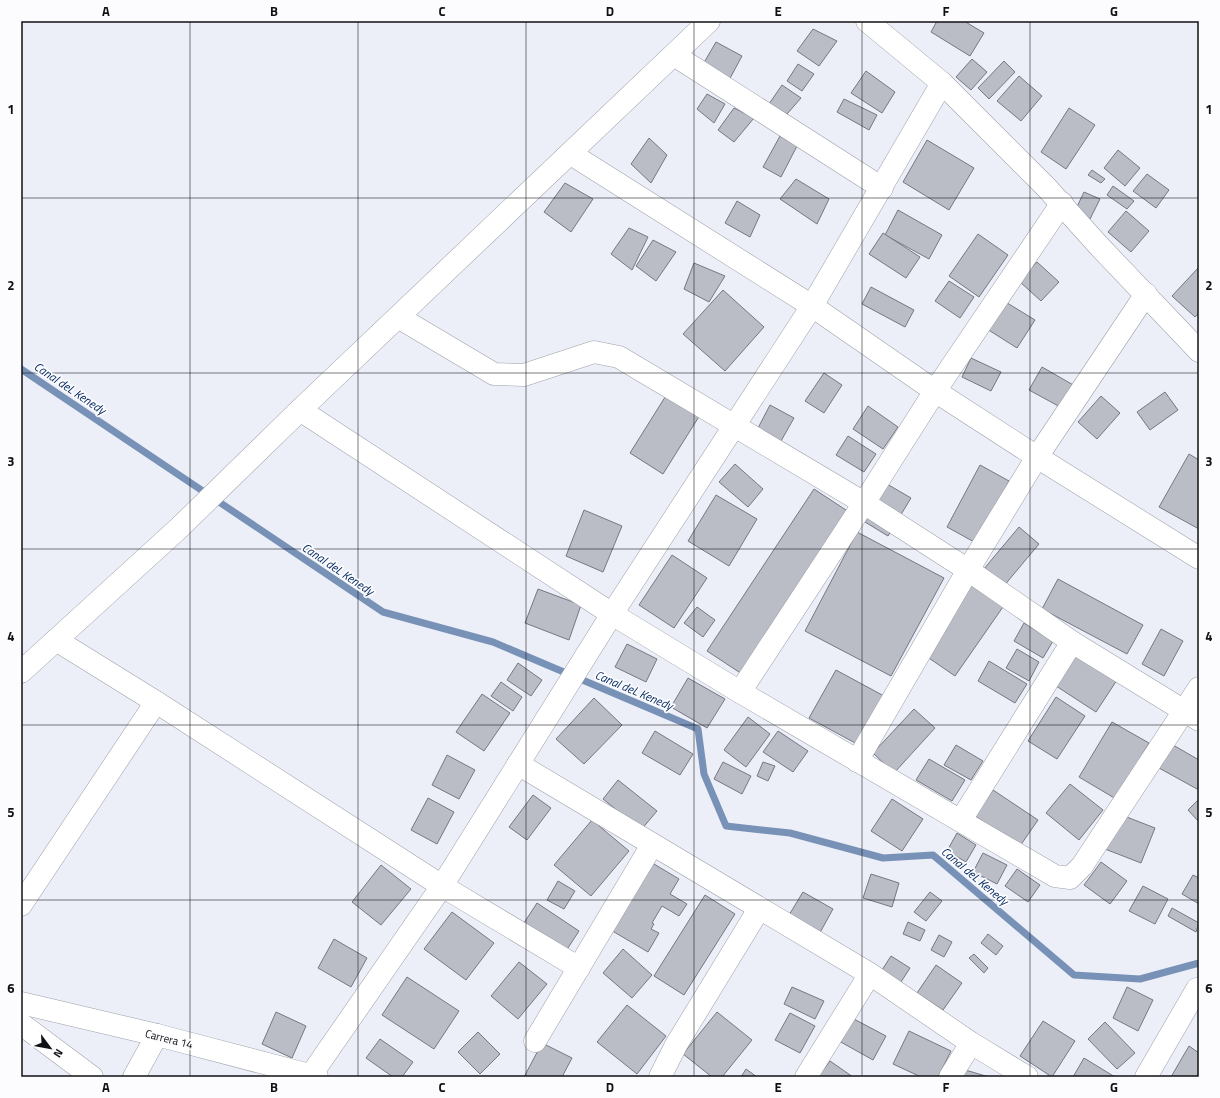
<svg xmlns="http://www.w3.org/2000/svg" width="1220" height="1098" font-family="'Titillium Web',sans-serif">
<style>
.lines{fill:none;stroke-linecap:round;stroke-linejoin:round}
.stream{stroke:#7891b6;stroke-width:7}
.building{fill:#babdc6;stroke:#767880}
.minor-casing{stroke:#9da0a9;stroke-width:23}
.minor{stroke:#fff;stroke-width:22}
.grid{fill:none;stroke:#101114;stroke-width:1;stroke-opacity:0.55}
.labels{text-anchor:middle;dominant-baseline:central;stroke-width:3.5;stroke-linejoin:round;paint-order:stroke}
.street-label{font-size:11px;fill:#101114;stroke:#fcfcfe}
.water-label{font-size:12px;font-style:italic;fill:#032a61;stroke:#fcfcfe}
.neatline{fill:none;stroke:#101114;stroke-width:1.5}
.grid-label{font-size:13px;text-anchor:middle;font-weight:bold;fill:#101114}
</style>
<rect width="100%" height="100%" fill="#eceff8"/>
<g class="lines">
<!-- stream -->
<path class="stream" d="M21 369 383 612 493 642 698 729 704 774 726 826 790 833 883 858 933 855 1074 975 1140 979 1199 963"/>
</g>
<!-- building -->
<g class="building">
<path d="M937 21H964L984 33 970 56 931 32Z"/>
<path d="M813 29 837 41 819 66 797 51Z"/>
<path d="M716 42 742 56 728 82 702 66Z"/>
<path d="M972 59 987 72 971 90 956 77Z"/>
<path d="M1004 61 1015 72 989 99 978 88Z"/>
<path d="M798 64 814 74 802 91 787 81Z"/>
<path d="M866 71 895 92 882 113 851 93Z"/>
<path d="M1019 76 1042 96 1021 121 997 101Z"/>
<path d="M782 85 801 98 787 114 769 104Z"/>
<path d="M707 94 725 104 714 123 697 109Z"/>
<path d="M844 99 877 115 869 130 837 112Z"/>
<path d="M734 108 754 118 734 142 718 130Z"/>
<path d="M1069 108 1095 125 1066 169 1041 152Z"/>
<path d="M780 136 797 146 781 177 763 167Z"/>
<path d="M649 138 667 155 651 183 631 164Z"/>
<path d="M927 140 974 168 949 210 903 182Z"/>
<path d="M1118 150 1140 168 1125 186 1104 168Z"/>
<path d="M1092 170 1105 179 1101 183 1088 175Z"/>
<path d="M1147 174 1169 190 1156 208 1133 191Z"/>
<path d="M796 179 829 199 817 224 780 199Z"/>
<path d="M565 183 593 199 571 232 544 212Z"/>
<path d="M1113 186 1134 201 1127 209 1107 195Z"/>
<path d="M1084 192 1100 199 1090 219 1075 211Z"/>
<path d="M737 201 760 215 750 237 725 223Z"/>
<path d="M898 210 942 235 929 259 885 235Z"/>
<path d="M1126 211 1149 231 1131 252 1108 232Z"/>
<path d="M629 228 648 237 632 270 611 254Z"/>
<path d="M883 233 920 257 906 278 869 254Z"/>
<path d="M978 234 1008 255 979 297 949 276Z"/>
<path d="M653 240 676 252 656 281 636 266Z"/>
<path d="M1037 262 1059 282 1041 301 1019 281Z"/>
<path d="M694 263 725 276 709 302 684 289Z"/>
<path d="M1199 267V313L1195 317 1172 296Z"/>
<path d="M949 281 974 297 960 318 935 301Z"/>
<path d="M871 287 914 310 905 327 862 304Z"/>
<path d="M723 290 764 327 725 371 683 334Z"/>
<path d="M1004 301 1035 320 1017 348 987 329Z"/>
<path d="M971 358 1001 372 991 391 962 377Z"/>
<path d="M1042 367 1075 386 1062 408 1029 390Z"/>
<path d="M824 373 842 385 824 413 805 401Z"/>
<path d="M1165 392 1178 410 1150 430 1137 412Z"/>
<path d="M667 394 700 415 663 474 630 453Z"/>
<path d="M1101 396 1120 413 1097 439 1078 422Z"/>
<path d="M770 405 794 418 781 441 758 428Z"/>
<path d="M868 406 898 427 883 449 853 429Z"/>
<path d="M848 436 876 454 864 472 836 455Z"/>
<path d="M1189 454 1199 460V529L1159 507Z"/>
<path d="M735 464 763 489 748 507 719 482Z"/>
<path d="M980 465 1009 481 976 543 947 527Z"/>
<path d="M887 484 911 498 888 536 865 522Z"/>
<path d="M814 489 849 512 742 674 707 651Z"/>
<path d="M716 495 757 519 729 566 688 541Z"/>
<path d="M584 510 622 526 603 572 566 556Z"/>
<path d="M1019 527 1039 544 1003 587 983 570Z"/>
<path d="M857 532 944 578 891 676 805 631Z"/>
<path d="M672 555 707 578 674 628 639 605Z"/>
<path d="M1058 579 1143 625 1127 654 1042 609Z"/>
<path d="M973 582 1005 604 955 676 923 654Z"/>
<path d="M538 589 581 605 569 640 525 623Z"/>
<path d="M697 607 715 620 703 637 684 623Z"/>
<path d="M1024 623 1053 641 1043 658 1014 641Z"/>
<path d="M1161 629 1183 641 1164 676 1142 664Z"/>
<path d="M627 644 657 659 646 682 615 667Z"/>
<path d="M1017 649 1039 662 1029 681 1006 668Z"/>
<path d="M1074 652 1117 680 1096 712 1053 684Z"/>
<path d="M989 661 1027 684 1015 703 978 681Z"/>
<path d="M518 663 542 680 531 696 507 680Z"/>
<path d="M836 670 884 696 857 744 809 718Z"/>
<path d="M688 678 725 699 707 728 671 707Z"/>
<path d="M501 682 522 697 513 711 491 696Z"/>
<path d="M482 694 510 713 484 751 456 732Z"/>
<path d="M1056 697 1085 716 1057 759 1028 741Z"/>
<path d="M594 698 622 725 584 764 556 739Z"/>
<path d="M914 709 935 728 894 773 873 753Z"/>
<path d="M748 717 770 734 746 767 724 750Z"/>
<path d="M1112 722 1149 743 1116 799 1079 777Z"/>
<path d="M655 731 693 754 680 775 642 753Z"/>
<path d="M778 731 808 751 793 772 763 752Z"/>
<path d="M956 745 983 761 971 780 944 765Z"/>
<path d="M1173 745 1199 760V786L1197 789 1159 768Z"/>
<path d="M447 755 475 770 459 799 432 785Z"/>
<path d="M929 759 965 780 952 801 916 780Z"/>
<path d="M723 762 751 776 742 794 714 779Z"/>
<path d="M763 762 775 766 768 781 757 776Z"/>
<path d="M618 780 657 811 641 830 603 799Z"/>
<path d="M1070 784 1103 810 1079 840 1046 813Z"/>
<path d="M993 790 1038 820 1020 846 975 816Z"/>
<path d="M533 795 551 808 527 840 509 827Z"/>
<path d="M428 798 454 812 437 844 411 830Z"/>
<path d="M892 799 923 819 902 851 871 831Z"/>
<path d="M1199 799V822L1188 810Z"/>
<path d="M1119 814 1155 828 1141 863 1105 849Z"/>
<path d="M592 820 629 851 591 896 554 865Z"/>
<path d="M957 833 976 845 966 862 947 851Z"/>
<path d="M983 853 1007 865 997 884 973 872Z"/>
<path d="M649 861 679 879 670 894 687 904 679 916 662 906 652 923 654 924 651 929 659 933 648 952 609 929Z"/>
<path d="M1101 862 1127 881 1110 904 1084 885Z"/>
<path d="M381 865 411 889 381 925 352 902Z"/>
<path d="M1017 869 1040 885 1028 902 1005 886Z"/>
<path d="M871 874 899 883 892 907 863 898Z"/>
<path d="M1193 875 1199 878V904L1182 894Z"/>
<path d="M558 881 575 891 564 909 547 900Z"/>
<path d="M1143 886 1168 899 1155 924 1129 911Z"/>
<path d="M803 892 833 909 817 938 786 920Z"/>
<path d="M930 892 942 901 926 921 914 912Z"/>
<path d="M705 895 735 914 684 995 654 976Z"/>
<path d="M537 903 579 931 564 954 522 926Z"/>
<path d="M1172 908 1199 923 1196 932 1168 916Z"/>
<path d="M452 912 494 943 466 980 424 949Z"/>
<path d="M908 922 925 930 920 941 903 934Z"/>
<path d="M988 934 1003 946 996 955 981 943Z"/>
<path d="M939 935 952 942 944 957 931 950Z"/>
<path d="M334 939 367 958 351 987 318 968Z"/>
<path d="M623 949 652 975 632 998 603 973Z"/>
<path d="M974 954 988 968 984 973 969 958Z"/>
<path d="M891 956 910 968 899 985 880 973Z"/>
<path d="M519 962 547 984 518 1019 491 996Z"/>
<path d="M936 965 962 983 943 1010 917 993Z"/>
<path d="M407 977 459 1011 434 1049 382 1015Z"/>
<path d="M792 987 824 1001 815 1019 784 1004Z"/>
<path d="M1127 987 1153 1000 1138 1031 1113 1018Z"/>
<path d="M627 1005 666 1036 637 1074 597 1042Z"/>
<path d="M276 1012 306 1026 292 1058 262 1044Z"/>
<path d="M717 1012 752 1040 722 1077H712L683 1054Z"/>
<path d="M790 1013 815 1026 800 1053 775 1040Z"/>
<path d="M852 1018 886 1036 873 1060 839 1041Z"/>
<path d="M1043 1021 1075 1041 1052 1077 1020 1056Z"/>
<path d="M1105 1022 1135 1053 1117 1069 1088 1039Z"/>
<path d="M909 1031 951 1051 938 1077H921L893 1064Z"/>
<path d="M478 1032 500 1054 480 1074 458 1052Z"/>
<path d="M380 1039 413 1062 402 1077H393L366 1058Z"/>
<path d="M542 1043 572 1058 562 1077H524Z"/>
<path d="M1189 1046 1199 1053V1077H1171Z"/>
<path d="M1084 1058 1115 1077H1073Z"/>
<path d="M830 1061 853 1077H818Z"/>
<path d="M746 1069 757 1077H741Z"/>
<path d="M962 1069 989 1077H959Z"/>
</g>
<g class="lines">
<!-- minor casing -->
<g class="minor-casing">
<g id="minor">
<path d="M867 21 942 83 1046 187 1099 246 1199 351"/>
<path d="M674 55 882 188"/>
<path d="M571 154 812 306 935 391 1037 457 1199 558"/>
<path d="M398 317 494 374 524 375 594 352 619 357 864 503 968 570 1072 642 1199 720"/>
<path d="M300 410 612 614 740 692 1055 876 1070 878 1082 866 1199 688"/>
<path d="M56 640 156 702 442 886 579 968"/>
<path d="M21 672 179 528 300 410 709 21"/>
<path d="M740 692 864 503 935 391 1062 203"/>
<path d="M857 761 968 570 1037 457 1146 294"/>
<path d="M518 764 870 974 971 1043 1027 1077"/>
<path d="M961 820 1072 642"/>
<path d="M21 905 156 702"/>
<path d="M21 1003 157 1035 317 1077"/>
<path d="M21 1024 92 1077"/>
<path d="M535 1041 652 845"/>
<path d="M311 1075 442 886 612 614 812 306 942 83"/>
<path d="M134 1077 157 1035"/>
<path d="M660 1077 676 1045 759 909"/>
<path d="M806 1077 870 974"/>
<path d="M950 1077 971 1043"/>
<path d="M1146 1077 1197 989"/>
</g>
</g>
<!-- minor -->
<use href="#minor" class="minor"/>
</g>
<!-- grid -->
<path class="grid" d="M190 21V1077M358 21V1077M526 21V1077M694 21V1077M862 21V1077M1030 21V1077M21 198H1199M21 373H1199M21 549H1199M21 725H1199M21 900H1199"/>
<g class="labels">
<!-- street labels -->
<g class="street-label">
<text transform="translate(169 1039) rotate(14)">Carrera 14</text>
</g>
<!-- water labels -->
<g class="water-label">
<text transform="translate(70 388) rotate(34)">Canal deL Kenedy</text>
<text transform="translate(338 569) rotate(34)">Canal deL Kenedy</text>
<text transform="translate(634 690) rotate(23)">Canal deL Kenedy</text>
<text transform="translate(975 876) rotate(40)">Canal deL Kenedy</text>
</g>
</g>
<!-- border -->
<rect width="1220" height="1098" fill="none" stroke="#fcfcfe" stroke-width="44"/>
<!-- north arrow -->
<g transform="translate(50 1048) rotate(122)" stroke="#fcfcfe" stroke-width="3" paint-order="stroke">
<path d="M0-3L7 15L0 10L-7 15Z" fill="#101114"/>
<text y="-6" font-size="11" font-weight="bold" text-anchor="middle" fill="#101114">N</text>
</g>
<rect x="22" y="22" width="1176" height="1054" class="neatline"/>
<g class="grid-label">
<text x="106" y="16">A</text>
<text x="274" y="16">B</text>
<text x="442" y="16">C</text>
<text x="610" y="16">D</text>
<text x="778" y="16">E</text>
<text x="946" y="16">F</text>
<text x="1114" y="16">G</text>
<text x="11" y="114">1</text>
<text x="1209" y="114">1</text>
<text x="11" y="290">2</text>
<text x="1209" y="290">2</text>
<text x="11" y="466">3</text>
<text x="1209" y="466">3</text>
<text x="11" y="641">4</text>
<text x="1209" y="641">4</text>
<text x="11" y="817">5</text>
<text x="1209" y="817">5</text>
<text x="11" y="993">6</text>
<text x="1209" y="993">6</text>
<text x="106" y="1092">A</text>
<text x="274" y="1092">B</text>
<text x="442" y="1092">C</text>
<text x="610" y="1092">D</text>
<text x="778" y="1092">E</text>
<text x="946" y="1092">F</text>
<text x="1114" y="1092">G</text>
</g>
</svg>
